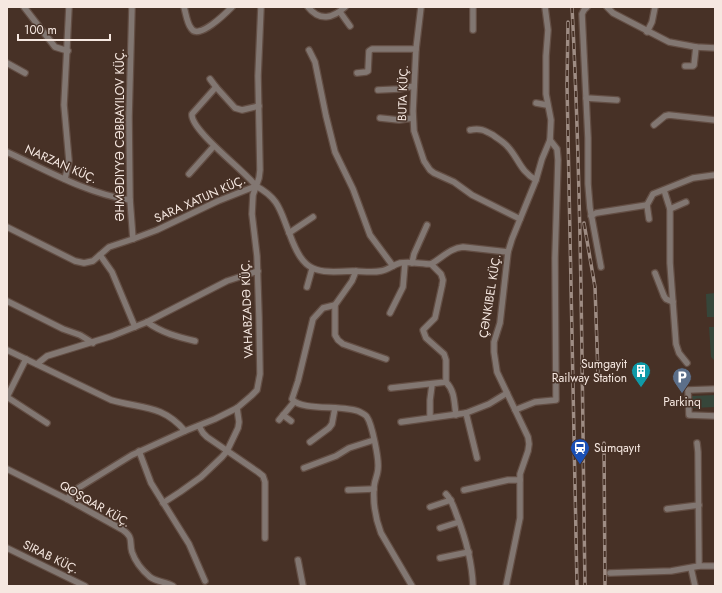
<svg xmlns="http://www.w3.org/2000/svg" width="722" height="593" font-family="Jost,sans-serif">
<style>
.green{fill:#36463a}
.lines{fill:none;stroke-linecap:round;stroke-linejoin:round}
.street-casing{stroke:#634e44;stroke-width:8}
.street{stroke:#827772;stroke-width:5.5}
.rail-casing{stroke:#9f8d84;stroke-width:3.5}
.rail{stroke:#473126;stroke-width:2;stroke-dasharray:6;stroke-linecap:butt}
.labels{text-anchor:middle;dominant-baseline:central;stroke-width:3;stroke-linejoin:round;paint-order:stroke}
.street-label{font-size:12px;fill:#f6e8e1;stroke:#473126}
.poi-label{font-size:12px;fill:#f6e8e1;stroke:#473126;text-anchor:end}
</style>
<rect width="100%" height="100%" fill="#473126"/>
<!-- green -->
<g class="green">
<path d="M715 293V317H707L706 294Z"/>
<path d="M709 327H715V361L711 357Z"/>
<path d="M715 395V407L693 408 692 396Z"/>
</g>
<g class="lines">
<!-- street casing -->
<g class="street-casing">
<g id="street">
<path d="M24 7 55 47 68 51"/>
<path d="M132 7 129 117 130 200 133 239"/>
<path d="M184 7C186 14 187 23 191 28 198 41 226 13 232 7"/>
<path d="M308 7C320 22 333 18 345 7"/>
<path d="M421 7 416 49 413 111 414 131 424 161 430 170 434 173 454 182 472 195 520 219"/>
<path d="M587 7 584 10 582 14 588 138V184L590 208 601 267"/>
<path d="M607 7 613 13 669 42 696 47 715 48"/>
<path d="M340 12 350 26"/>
<path d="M473 30V7"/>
<path d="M647 32 652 22 655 7"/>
<path d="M309 50 315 62 326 116 335 152 353 189 370 235 393 266"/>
<path d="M7 63 25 73"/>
<path d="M685 66H693L694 65 696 47"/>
<path d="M357 73 366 72 368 71 369 51 372 49H416"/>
<path d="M210 79 216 87"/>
<path d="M378 90 399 89 414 86"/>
<path d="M586 98 617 100"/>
<path d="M536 103 547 105"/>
<path d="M380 118 399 120 413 118"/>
<path d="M654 125 665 116 669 115 715 120"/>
<path d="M470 130C480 128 484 130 493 135 498 139 504 142 508 147 519 159 520 171 536 180"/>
<path d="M7 152C46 170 88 194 130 200"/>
<path d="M189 174 214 146"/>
<path d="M65 179 69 161 64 105 69 7"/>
<path d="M256 186C245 171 190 130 192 114L216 87 235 108 242 110 259 106"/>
<path d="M664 190 670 209V263L676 344 679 353 687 363"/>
<path d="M670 209 686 202"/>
<path d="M591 216 596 213 647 205"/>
<path d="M649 219 647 205 653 194 693 178 715 175"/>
<path d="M7 227 75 261 84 263 93 261 109 247 133 239 157 230 218 201 256 186C280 199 280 211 290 235 304 273 315 273 353 271 362 271 371 273 381 271 388 270 393 265 400 263 410 261 421 264 431 264 442 258 450 248 463 247L508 252"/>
<path d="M289 233 313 217"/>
<path d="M100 255 112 272 135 327"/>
<path d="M412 263 414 254 427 225"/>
<path d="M356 271 352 281 335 305 323 308 313 319 298 381 292 399C302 412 344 404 360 412 362 413 366 415 367 417 372 424 379 459 378 468 378 475 374 481 374 488 373 503 376 520 381 533L412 586"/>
<path d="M655 273 664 296 666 299 673 302"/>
<path d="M307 287 312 269"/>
<path d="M7 301 63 329 80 335 93 343"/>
<path d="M335 305V335L338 340 343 344 386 359"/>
<path d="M390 313 403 287 405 263"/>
<path d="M147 322C162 333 178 337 195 341"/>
<path d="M7 350 111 400C141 409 162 404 185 431"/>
<path d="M26 359 7 397 47 423"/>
<path d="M37 364 47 356 112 336 147 322 227 281 258 271"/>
<path d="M446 382C455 391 454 402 456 415"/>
<path d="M391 388 446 382V360L444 354 426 338 423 330 435 318 442 286 443 280 441 274 431 264"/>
<path d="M715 389 688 390 689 415 715 416"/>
<path d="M515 410 535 402 556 400 555 258 558 160 557 149 550 140"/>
<path d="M466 413 477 458"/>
<path d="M283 415 291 421"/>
<path d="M430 417V400L432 385"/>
<path d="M279 420 294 402"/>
<path d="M401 422 466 413 489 404 507 393"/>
<path d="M199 426 203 433 207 437 258 472 263 476 265 482V538"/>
<path d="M310 442 329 428 332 424 335 408"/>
<path d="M139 451 151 483 189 544 205 581"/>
<path d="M304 468 336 456 349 448 374 440"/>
<path d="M7 469 67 499 123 530C134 538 129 541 132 552 135 561 143 571 150 577 157 582 166 582 173 586"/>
<path d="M348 490 374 489"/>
<path d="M464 490 508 480H520"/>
<path d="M446 494C452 500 454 508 457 516 466 539 472 561 473 586"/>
<path d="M67 499 75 490 132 455 185 431 215 419 237 408 251 396 257 390 260 374 259 317 257 256 252 214 253 195 259 178 260 170 258 76 261 7"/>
<path d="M163 503 180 492 201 477 222 457 227 451 238 428 239 422 237 408"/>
<path d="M430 507 451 500"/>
<path d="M667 509 699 505"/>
<path d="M440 528 459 522"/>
<path d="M7 548 85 586"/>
<path d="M440 558 469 552"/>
<path d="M298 560 303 586"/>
<path d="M699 566H715"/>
<path d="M691 568 695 586"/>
<path d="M610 573 671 571 699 566 698 452 697 443"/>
<path d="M506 586 520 518V474L528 451 529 444 528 437 497 372 494 352V342L500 323 508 252 512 239 536 180 542 159 550 140 551 120 546 94V56L548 30 545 7"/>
</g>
</g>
<!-- street -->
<use href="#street" class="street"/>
<!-- rail casing -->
<g class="rail-casing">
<g id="rail">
<path d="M572 7C582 200 582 393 585 586"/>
<path d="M568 22 567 85 577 586"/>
<path d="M584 223 595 287 598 375"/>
<path d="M604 443 605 586"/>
</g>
</g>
<!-- rail -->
<use href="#rail" class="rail"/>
</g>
<!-- icons -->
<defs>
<g id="building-pin" transform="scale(1)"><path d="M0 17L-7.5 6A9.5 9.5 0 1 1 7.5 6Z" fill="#0f9aa8" stroke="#473126"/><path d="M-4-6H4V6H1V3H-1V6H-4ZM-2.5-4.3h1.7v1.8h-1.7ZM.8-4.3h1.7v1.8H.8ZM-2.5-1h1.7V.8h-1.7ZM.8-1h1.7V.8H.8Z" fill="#fff"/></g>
<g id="parking-pin" transform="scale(1)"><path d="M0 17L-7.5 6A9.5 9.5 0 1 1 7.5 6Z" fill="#5c6f8a" stroke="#473126"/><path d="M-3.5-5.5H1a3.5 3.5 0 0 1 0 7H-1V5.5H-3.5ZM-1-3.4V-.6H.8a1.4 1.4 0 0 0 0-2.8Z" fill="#fff"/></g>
<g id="station-pin" transform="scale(1)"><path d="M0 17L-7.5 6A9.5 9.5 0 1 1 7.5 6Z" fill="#1a4fb4" stroke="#473126"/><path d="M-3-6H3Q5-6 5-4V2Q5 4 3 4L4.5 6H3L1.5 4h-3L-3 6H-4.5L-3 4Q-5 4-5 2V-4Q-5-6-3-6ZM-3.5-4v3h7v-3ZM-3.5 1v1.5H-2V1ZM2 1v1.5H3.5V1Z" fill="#fff"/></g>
</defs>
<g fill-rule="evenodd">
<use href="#building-pin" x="641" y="371"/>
<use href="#parking-pin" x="682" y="377"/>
<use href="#station-pin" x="580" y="448"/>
</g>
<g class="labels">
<!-- street labels -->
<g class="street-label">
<text transform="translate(403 93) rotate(-88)">BUTA KÜÇ.</text>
<text transform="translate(120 135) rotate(-90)">ƏHMƏDIYYƏ CƏBRAYILOV KÜÇ.</text>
<text transform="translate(61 164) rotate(24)">NARZAN KÜÇ.</text>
<text transform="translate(200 199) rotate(-24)">SARA XATUN KÜÇ.</text>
<text transform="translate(490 296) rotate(-81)">ÇƏNKIBEL KÜÇ.</text>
<text transform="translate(247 309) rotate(-92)">VAHABZADƏ KÜÇ.</text>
<text transform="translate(95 504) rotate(30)">QOŞQAR KÜÇ.</text>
<text transform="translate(51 557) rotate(26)">SIRAB KÜÇ.</text>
</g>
<!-- poi labels -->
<g class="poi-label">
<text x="627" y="364">Sumgayit<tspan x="627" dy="14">Railway Station</tspan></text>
<text x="682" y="402" text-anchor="middle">Parkinq</text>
<text x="594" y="448" text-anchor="start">Sumqayıt</text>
</g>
</g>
<!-- border -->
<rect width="722" height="593" fill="none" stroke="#f6e8e1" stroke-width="16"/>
<!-- scale -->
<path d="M18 34v6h92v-6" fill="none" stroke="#f6e8e1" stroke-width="2"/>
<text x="24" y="34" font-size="12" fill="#f6e8e1" stroke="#473126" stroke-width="3" paint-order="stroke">100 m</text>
</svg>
